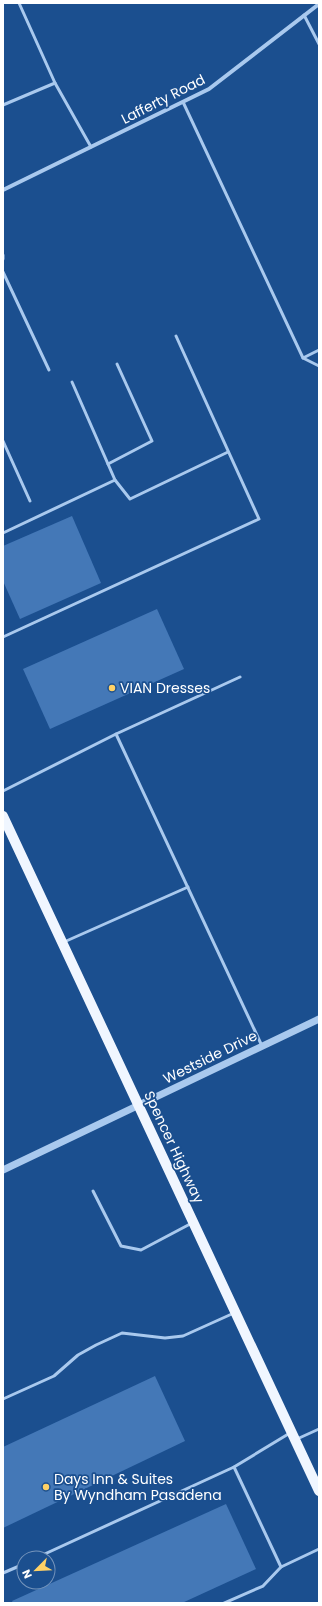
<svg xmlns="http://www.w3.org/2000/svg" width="322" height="1606" font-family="Poppins,sans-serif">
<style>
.building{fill:#4478b7}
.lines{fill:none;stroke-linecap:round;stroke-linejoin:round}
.service{stroke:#a9c9ee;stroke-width:3}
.minor{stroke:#a9c9ee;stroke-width:4}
.tertiary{stroke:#a9c9ee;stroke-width:7}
.primary{stroke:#f0f6ff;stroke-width:10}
.poi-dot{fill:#ffd166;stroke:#1b4f8f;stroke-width:1.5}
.labels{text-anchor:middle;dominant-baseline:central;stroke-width:3.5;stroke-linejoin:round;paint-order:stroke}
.street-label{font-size:14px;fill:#fff;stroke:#1b4f8f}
.poi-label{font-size:14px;fill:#fff;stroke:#1b4f8f;text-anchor:start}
</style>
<rect width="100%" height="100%" fill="#1b4f8f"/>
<!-- building -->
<g class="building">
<path d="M72 516 101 583 20 619 3 581V546Z"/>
<path d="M157 609 184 669 50 729 23 669Z"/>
<path d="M155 1376 185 1441 3 1528V1447Z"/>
<path d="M226 1504 256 1569 182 1603H13L12 1601Z"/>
</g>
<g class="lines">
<!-- service -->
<g class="service">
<path d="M19 3 55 83 91 147"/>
<path d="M304 15 319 44"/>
<path d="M183 102 303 358 319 350"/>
<path d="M3 105 55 83"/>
<path d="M3 255V259"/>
<path d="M3 272 49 370"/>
<path d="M303 358 319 366"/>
<path d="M72 382 115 480"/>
<path d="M3 441 30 501"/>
<path d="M108 464 152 441 117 364"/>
<path d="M3 533 115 480 130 499 228 452"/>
<path d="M3 637 259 519 176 336"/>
<path d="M116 734 262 1046"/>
<path d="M3 791 116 734 240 677"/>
<path d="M64 942 188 887"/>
<path d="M93 1191 121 1246 141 1250 192 1223"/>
<path d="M3 1399 54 1376 78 1355 96 1345 122 1333 165 1338 183 1336 234 1313"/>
<path d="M297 1439 319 1429"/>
<path d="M234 1467 281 1567"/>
<path d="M36 1558 234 1467 290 1433"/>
<path d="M3 1573 24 1564"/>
<path d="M224 1603 263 1586 281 1567 319 1549"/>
</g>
<!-- minor -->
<path class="minor" d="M3 190 209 89 319 4"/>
<!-- tertiary -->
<path class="tertiary" d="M3 1170 319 1019"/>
<!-- primary -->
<path class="primary" d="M3 816 319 1491"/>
</g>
<!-- markers -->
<g class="poi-dot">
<circle cx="112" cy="688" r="4"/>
<circle cx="46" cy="1487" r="4"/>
</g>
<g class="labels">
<!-- street labels -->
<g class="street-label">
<text transform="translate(163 99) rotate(-27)">Lafferty Road</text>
<text transform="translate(210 1057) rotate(-26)">Westside Drive</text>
<text transform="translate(174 1147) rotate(65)">Spencer Highway</text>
</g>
<!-- poi labels -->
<g class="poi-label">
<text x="120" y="688">VIAN Dresses</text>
<text x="54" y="1479">Days Inn &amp; Suites<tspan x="54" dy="16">By Wyndham Pasadena</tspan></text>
</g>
</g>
<!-- border -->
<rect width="322" height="1606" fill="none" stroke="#ffffff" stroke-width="8"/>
<!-- north arrow -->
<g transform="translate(36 1570) rotate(246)"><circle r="19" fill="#1b4f8f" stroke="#7695bc"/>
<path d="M0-3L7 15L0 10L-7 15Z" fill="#ffd166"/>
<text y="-6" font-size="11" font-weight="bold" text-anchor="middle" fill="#ffffff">N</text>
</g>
</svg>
